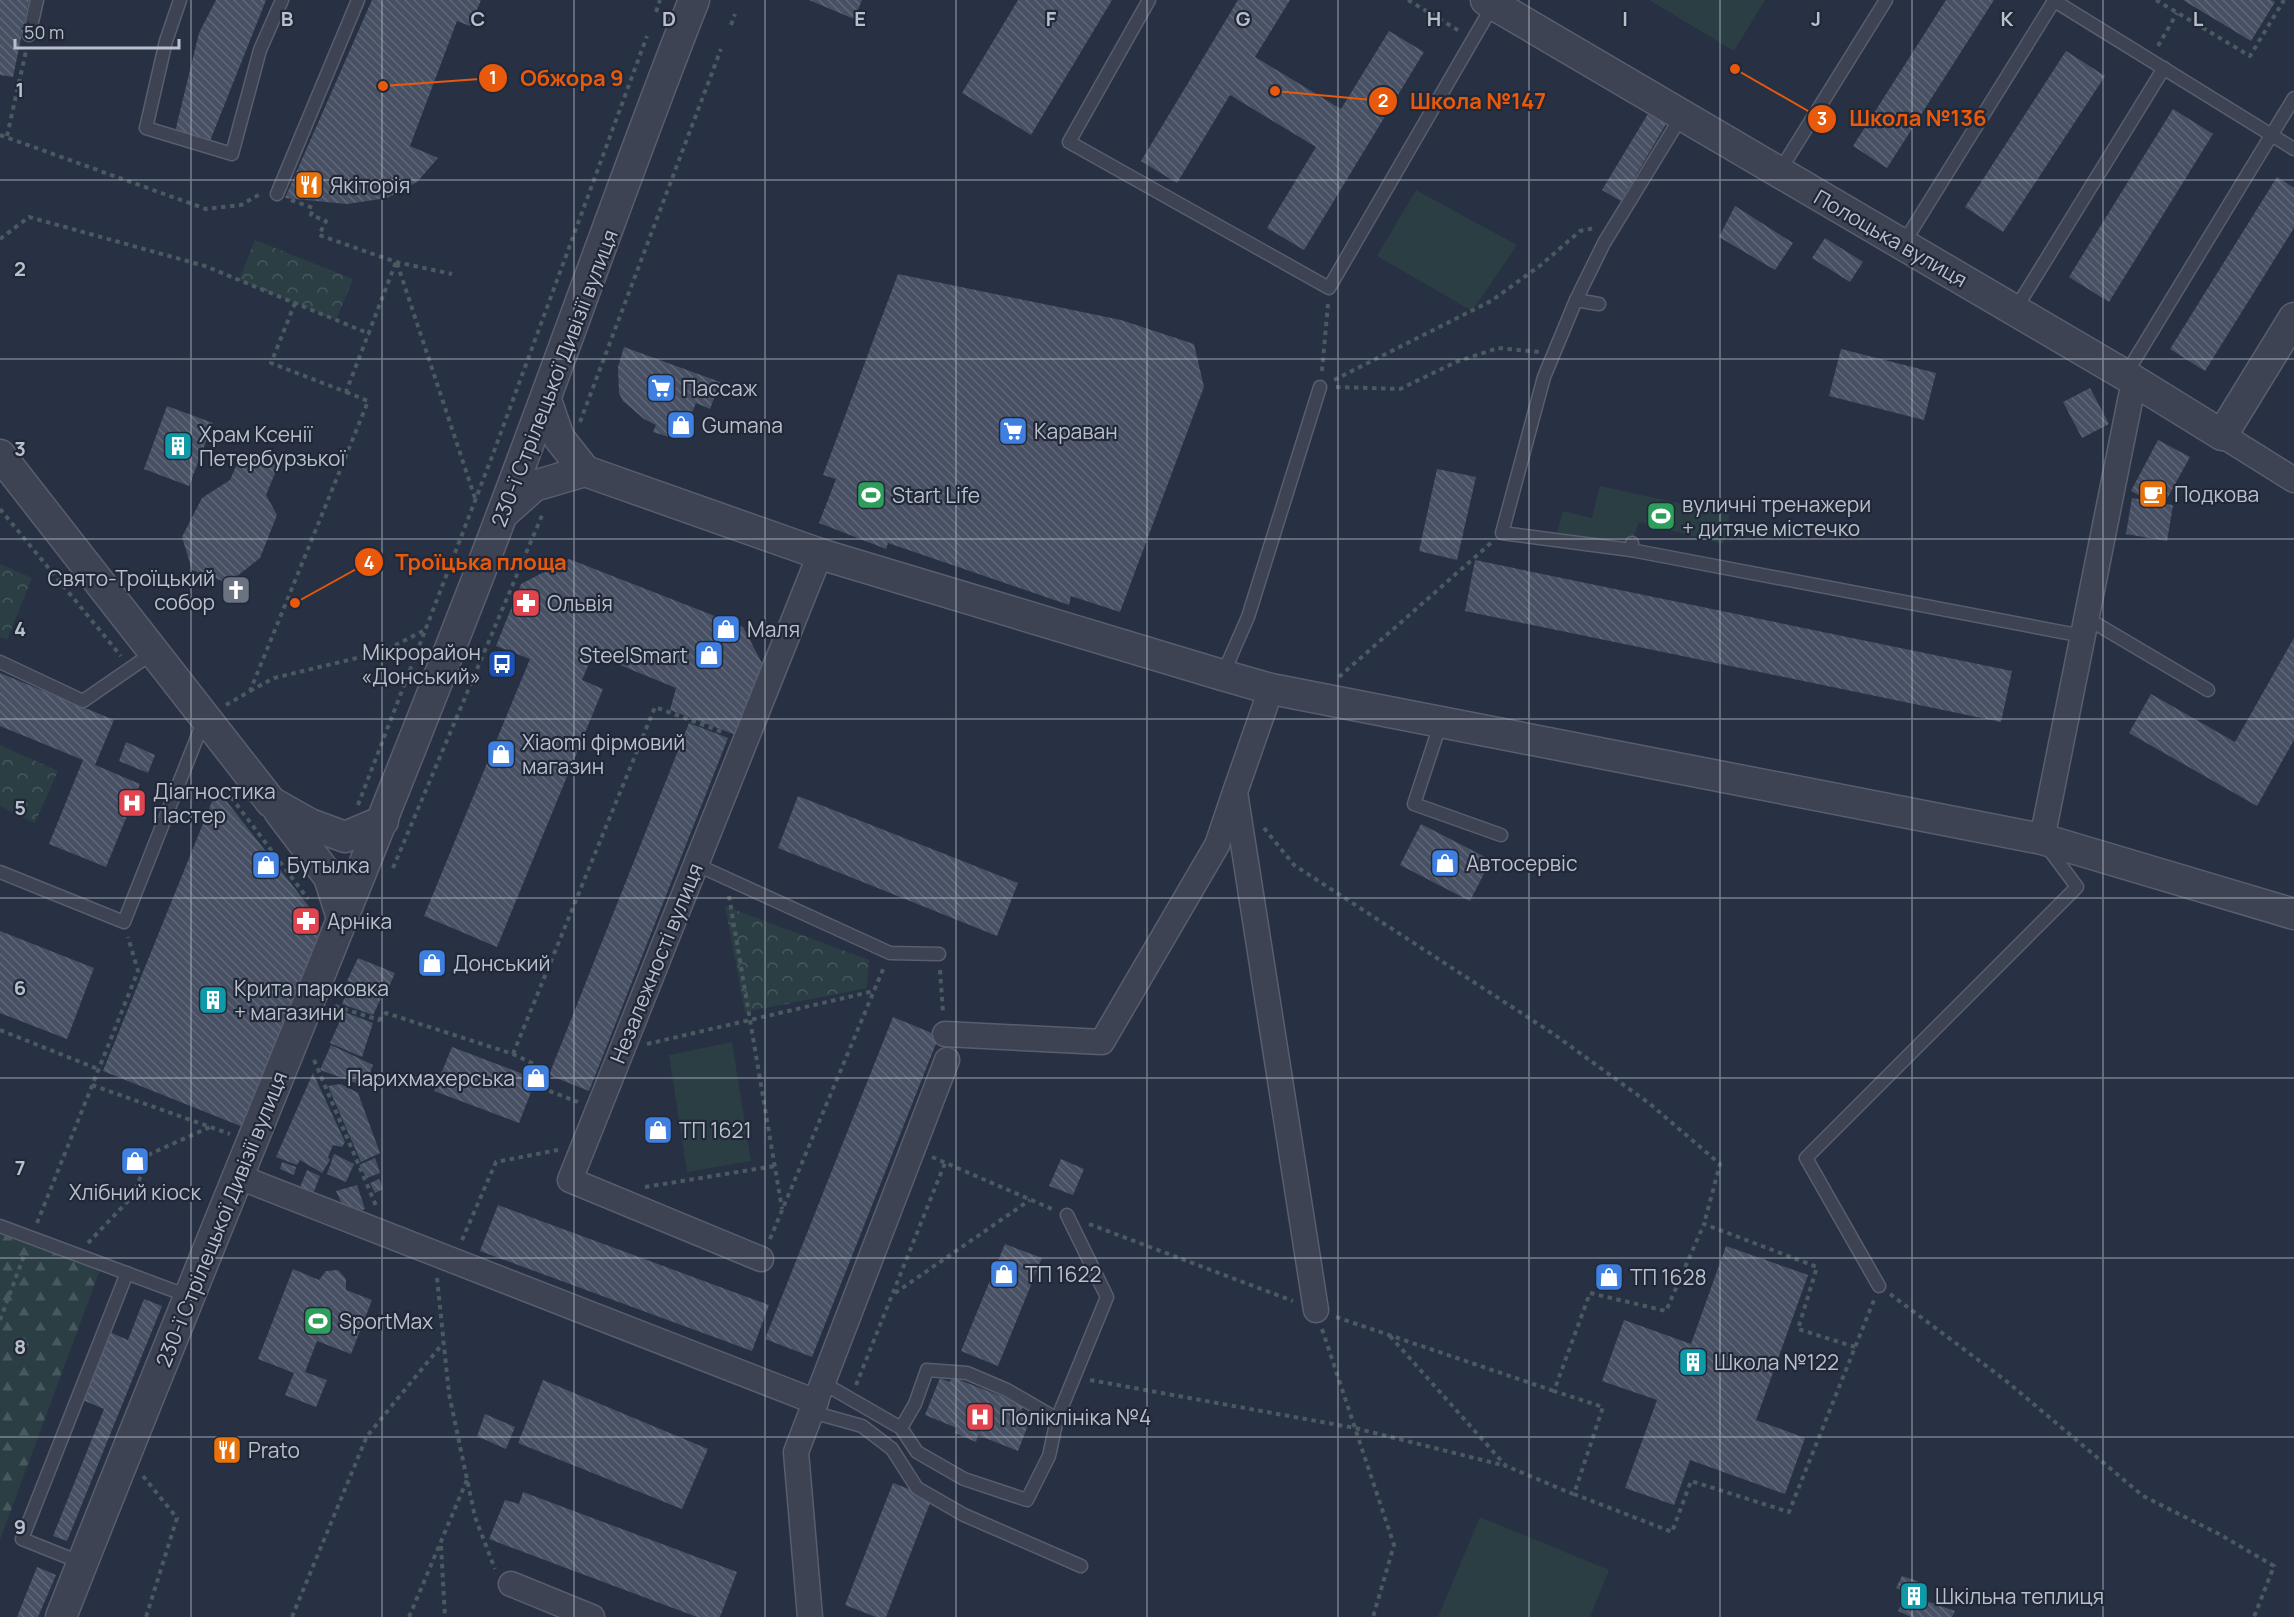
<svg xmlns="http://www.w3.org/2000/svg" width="2294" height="1617" font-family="Manrope,sans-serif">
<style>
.forest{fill:url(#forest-firs)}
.park{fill:url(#park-crowns)}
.garden{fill:#2a3e44}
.building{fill:url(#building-back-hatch)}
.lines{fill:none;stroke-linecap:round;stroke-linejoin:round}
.service-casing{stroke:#585e6d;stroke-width:15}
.minor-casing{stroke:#585e6d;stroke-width:27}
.tertiary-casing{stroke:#585e6d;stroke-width:33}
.path{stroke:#495a60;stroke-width:4;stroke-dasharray:4.5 4.5;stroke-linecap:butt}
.service{stroke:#3d4352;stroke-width:12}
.minor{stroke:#3d4352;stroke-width:24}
.tertiary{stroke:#3d4352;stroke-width:30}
.grid{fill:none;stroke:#babfcc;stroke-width:1.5;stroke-opacity:0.55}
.labels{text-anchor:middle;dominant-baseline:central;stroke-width:4.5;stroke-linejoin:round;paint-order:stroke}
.poi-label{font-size:21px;fill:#babfcc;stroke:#212838;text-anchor:start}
.street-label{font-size:21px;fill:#babfcc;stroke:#212838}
.grid-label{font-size:20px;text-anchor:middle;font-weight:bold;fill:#babfcc;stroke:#212838;stroke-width:4.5;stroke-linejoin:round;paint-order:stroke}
.leader{fill:none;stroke:#e8590c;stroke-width:2}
.callout-dot{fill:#e8590c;stroke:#212838;stroke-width:2}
.mark-label{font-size:18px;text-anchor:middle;font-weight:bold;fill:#fff}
.callout-label{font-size:22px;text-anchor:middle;font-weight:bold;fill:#e8590c;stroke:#212838;stroke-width:4.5;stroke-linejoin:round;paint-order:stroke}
</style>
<defs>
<pattern id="forest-firs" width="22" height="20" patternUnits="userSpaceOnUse" patternTransform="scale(1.5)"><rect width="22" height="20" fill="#2a3e44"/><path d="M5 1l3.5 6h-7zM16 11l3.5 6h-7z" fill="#47585e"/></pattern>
<pattern id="park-crowns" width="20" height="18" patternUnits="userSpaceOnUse" patternTransform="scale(1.5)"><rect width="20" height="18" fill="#2a3e44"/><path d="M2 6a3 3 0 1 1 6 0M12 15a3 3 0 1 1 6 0" fill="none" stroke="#47585e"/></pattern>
<pattern id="building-back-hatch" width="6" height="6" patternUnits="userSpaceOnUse" patternTransform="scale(1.5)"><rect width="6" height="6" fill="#485064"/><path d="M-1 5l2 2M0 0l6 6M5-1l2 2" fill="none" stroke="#606779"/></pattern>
</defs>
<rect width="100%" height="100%" fill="#283043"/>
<!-- forest -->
<path class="forest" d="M0 1233 100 1270 0 1540Z"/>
<!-- park -->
<g class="park">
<path d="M255 240 353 279 336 320 239 280Z"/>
<path d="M0 564 32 578 7 640 0 637Z"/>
<path d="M0 745 58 771 35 823 0 806Z"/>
<path d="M725 906 869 960 867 988 745 1012Z"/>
</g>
<!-- garden -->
<g class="garden">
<path d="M1649 0H1765L1734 51Z"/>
<path d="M1416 190 1517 245 1472 311 1377 256Z"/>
<path d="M1600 486 1730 514 1723 544 1639 522 1632 543 1557 533 1563 511 1592 518Z"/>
<path d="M732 1042 751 1161 687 1172 669 1055Z"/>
<path d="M1480 1517 1609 1570 1590 1617H1438Z"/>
</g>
<!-- building -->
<g class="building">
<path d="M0 0H29L13 77 0 75Z"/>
<path d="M216 0H266L210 141 174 136 199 33Z"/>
<path d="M372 0H481L470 26 457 21 410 146 438 158 417 182 387 198 347 204 285 198Z"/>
<path d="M809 0H862L854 19Z"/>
<path d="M1018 0H1112L1031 135 962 93Z"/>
<path d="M1238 0H1290L1255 57 1341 109 1389 31 1424 52 1304 250 1267 228 1316 147 1230 95 1177 183 1141 161Z"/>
<path d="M1946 0H1994L1887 168 1853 146Z"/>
<path d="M2183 0H2271L2275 2 2251 41Z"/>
<path d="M2066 51 2105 76 2003 232 1965 207Z"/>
<path d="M2173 109 2213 134 2109 302 2069 277Z"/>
<path d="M1649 112 1666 124 1621 201 1602 190Z"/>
<path d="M2277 177 2294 188V228L2205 371 2170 349Z"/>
<path d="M1735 206 1793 243 1775 270 1719 237Z"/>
<path d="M1825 238 1863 262 1850 282 1812 258Z"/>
<path d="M898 274 1121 320 1194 344 1204 387 1120 612 1071 596 1069 605 888 543 886 549 819 523 836 479 823 475Z"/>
<path d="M624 347 720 382 710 409 696 403 688 423 695 426 678 436 669 437 653 432 656 425 644 419 623 401 619 393 618 367Z"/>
<path d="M1841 349 1936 373 1924 420 1829 396Z"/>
<path d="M2090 388 2109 424 2082 438 2063 402Z"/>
<path d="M167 406 213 423 189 486 144 469Z"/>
<path d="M2158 440 2190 457 2164 504 2173 505 2167 541 2126 534 2132 498 2150 501 2131 491Z"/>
<path d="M242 453 278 466 266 495 277 515 260 558 228 583 192 570 182 537 202 498 230 480Z"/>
<path d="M1437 469 1476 477 1457 560 1419 551Z"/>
<path d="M569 559 743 627 764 667 736 735 670 710 676 688 593 654 582 680 603 689 497 947 424 916 530 659 496 646 521 584Z"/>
<path d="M1475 560 2012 671 2001 722 1465 611Z"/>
<path d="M2294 638V740L2257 806 2129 733 2151 694 2235 742Z"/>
<path d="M0 673 114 720 95 765 140 784 106 867 49 844 83 760 0 726Z"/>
<path d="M689 723 728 738 589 1091 549 1075Z"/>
<path d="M126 742 155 755 148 773 119 761Z"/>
<path d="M217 789 314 913 321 928 243 1127 103 1071Z"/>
<path d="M798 796 1018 883 997 936 778 848Z"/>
<path d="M1421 824 1491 860 1470 901 1400 865Z"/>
<path d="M0 931 94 968 67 1039 0 1013Z"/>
<path d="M358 958 395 973 385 996 347 981Z"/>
<path d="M350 985 381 998 373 1015 342 1004Z"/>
<path d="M344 1012 373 1023 362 1057 330 1043Z"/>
<path d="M893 1017 939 1036 812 1357 765 1339Z"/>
<path d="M331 1045 373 1065 365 1086 320 1070Z"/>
<path d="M452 1047 536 1079 519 1123 434 1091Z"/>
<path d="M313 1073 345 1142 342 1147 333 1145 328 1157 330 1160 322 1173 300 1160 297 1165 276 1157Z"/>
<path d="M341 1084 358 1093 380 1153 361 1162 328 1086Z"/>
<path d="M134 1151 143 1155 135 1171 127 1167Z"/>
<path d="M334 1154 354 1164 346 1182 327 1174Z"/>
<path d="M375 1158 380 1173 367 1178 359 1165Z"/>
<path d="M1061 1159 1084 1169 1073 1195 1049 1186Z"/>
<path d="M282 1162 296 1167 294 1175 280 1169Z"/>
<path d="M307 1170 320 1176 311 1199 297 1195Z"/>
<path d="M379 1179 383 1189 375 1193 370 1183Z"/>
<path d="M357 1185 365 1209 347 1215 336 1191Z"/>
<path d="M498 1205 769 1305 752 1351 480 1251Z"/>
<path d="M1005 1244 1042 1258 998 1366 961 1351Z"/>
<path d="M1726 1246 1808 1275 1756 1420 1805 1438 1785 1494 1690 1460 1674 1505 1625 1488 1657 1400 1602 1381 1624 1320 1691 1344Z"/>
<path d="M293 1269 319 1280 326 1271 338 1270 346 1279V1290L372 1300 351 1354 317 1341 305 1372 327 1380 316 1407 285 1395 294 1373 258 1359Z"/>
<path d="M144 1299 162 1306 67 1541 53 1536 104 1409 80 1399 107 1331 128 1340Z"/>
<path d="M952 1377 1024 1405 1021 1410 1032 1415 1018 1451 978 1435 976 1442 955 1433 957 1428 925 1415 940 1378 950 1382Z"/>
<path d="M543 1380 708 1449 682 1509 518 1443Z"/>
<path d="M485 1414 515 1427 506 1449 477 1436Z"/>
<path d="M893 1483 932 1498 886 1617H876L845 1605Z"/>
<path d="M523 1492 737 1572 720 1617H697L489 1539 505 1500 519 1504Z"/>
<path d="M37 1567 56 1575 38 1617H17Z"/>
<path d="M1902 1576 1926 1584 1921 1599 1955 1611 1952 1617H1911L1898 1611 1906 1593 1896 1588Z"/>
</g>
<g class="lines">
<!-- service casing -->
<g class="service-casing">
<g id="service">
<path d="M180 0 166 41 146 128 232 154 260 50 282 0"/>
<path d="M1149 0 1069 142 1329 288 1493 5"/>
<path d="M2053 0 2294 149"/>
<path d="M29 35 37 0"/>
<path d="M1779 172 1886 0"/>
<path d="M277 194 358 0"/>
<path d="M1903 244 2054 1"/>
<path d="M1576 300 1544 377 1502 533 1631 550"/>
<path d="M1599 304 1576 300 1604 243 1681 117"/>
<path d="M2015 310 2164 68"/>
<path d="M2126 374 2294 98"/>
<path d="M1632 543 1631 550 2083 636"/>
<path d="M2088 619 2208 690"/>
<path d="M0 662 83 701 154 652"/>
<path d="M1223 674 1248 617 1320 387"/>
<path d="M1441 722 1414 804 1501 835"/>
<path d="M695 864 890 953 939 954"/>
<path d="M0 872 124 922 204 720"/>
<path d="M0 1226 188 1296"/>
<path d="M1879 1286 1806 1158 2077 887 2048 848"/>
<path d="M823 1383 901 1428 917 1452 964 1479 1027 1500 1049 1456 1057 1419 1007 1390 967 1373 927 1370 915 1404 901 1428"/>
<path d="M812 1412 862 1426 892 1449 917 1488 964 1515 1081 1566"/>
<path d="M1057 1419 1107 1297 1067 1215"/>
<path d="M82 1563 22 1539 127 1273"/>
</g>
</g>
<!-- minor casing -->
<g class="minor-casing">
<g id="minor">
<path d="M2222 435 2294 480"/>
<path d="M1271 689 1235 792 1316 1310"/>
<path d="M2042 839 2134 381"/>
<path d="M945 1034 1102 1042 1217 845 1234 795"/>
<path d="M239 1177 816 1402"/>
<path d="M761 1259 570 1180 820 554"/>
<path d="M511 1584 592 1617"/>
<path d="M810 1617 796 1452 947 1060"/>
</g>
</g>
<!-- tertiary casing -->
<g class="tertiary-casing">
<g id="tertiary">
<path d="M1486 0 2125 375 2222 435 2294 318"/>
<path d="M546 400 559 438 585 471 820 554 1222 675 1271 689 2042 839 2294 914"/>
<path d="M0 455 271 802 310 824 345 837 383 821"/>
<path d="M506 511 534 486 585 471"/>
<path d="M279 811 329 877 342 918"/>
<path d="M61 1617C193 1281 333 949 464 613 544 410 614 203 694 0"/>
</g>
</g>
<!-- path -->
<g class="path">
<path d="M1408 0 1461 32"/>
<path d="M2156 0 2250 56 2284 0"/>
<path d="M656 12 660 0"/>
<path d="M731 25 735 14"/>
<path d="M2158 46 2177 13"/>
<path d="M0 135 206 209 241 205 262 193"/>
<path d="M7 136 26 51"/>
<path d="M291 200 313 208 311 215 326 221 319 235 396 262 452 274"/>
<path d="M0 239 29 217 205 266 370 334"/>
<path d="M397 263 475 498"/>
<path d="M295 303 271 363 346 392 396 262"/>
<path d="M1322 371 1328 304"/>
<path d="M1334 380 1491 301 1541 265 1580 231 1595 228"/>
<path d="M1336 387 1400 389 1456 362 1498 348 1539 352"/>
<path d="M580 422 721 49"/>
<path d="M0 509 121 656"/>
<path d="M1339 677 1491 543"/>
<path d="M250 691 274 678 382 652 425 630"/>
<path d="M226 705 250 691 365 409 368 401 346 392"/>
<path d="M231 797 308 899"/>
<path d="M358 805 493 454 647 36"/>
<path d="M1264 828 1294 865 1555 1035 1650 1104 1720 1164 1704 1224"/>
<path d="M393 868 543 513"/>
<path d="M729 896 782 1209"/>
<path d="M940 970 943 1013"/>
<path d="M335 1006 379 1020 386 1013 513 1054 542 1068 539 1087 578 1102"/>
<path d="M0 1030 98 1069"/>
<path d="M647 1044 874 991"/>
<path d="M513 1054 655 707 725 733"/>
<path d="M314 1060 377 1208"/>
<path d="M92 1085 230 1134"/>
<path d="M932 1157 1052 1209"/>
<path d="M645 1187 775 1166"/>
<path d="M37 1223 138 971 128 937"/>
<path d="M1089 1224 1293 1301"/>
<path d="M770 1239 884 967"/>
<path d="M462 1240 496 1162 558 1150"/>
<path d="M88 1243 132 1197 150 1154 210 1127"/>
<path d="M437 1278 449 1394 475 1517 495 1569"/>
<path d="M895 1293 1030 1200"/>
<path d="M1890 1294 2005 1380 2143 1496 2219 1534 2274 1566 2254 1617"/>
<path d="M1336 1317 1554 1391"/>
<path d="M0 1320 25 1253"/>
<path d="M1322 1329 1394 1545 1373 1617"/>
<path d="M1390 1336 1506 1466 1573 1494"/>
<path d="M1855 1347 1798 1329 1817 1267 1704 1224 1666 1311 1590 1293 1554 1391 1603 1407 1574 1494 1672 1532 1691 1481 1789 1512 1874 1300"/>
<path d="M1090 1380 1355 1428 1506 1466"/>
<path d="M856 1385 945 1163"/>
<path d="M143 1476 177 1518 146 1617"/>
<path d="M441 1546 445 1617"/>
<path d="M292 1617 367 1436 444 1342"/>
<path d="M409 1617 467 1480"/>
</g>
<!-- service -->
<use href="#service" class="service"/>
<!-- minor -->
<use href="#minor" class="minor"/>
<!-- tertiary -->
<use href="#tertiary" class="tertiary"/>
</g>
<!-- grid -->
<path class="grid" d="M191 0V1617M382 0V1617M574 0V1617M765 0V1617M956 0V1617M1147 0V1617M1338 0V1617M1529 0V1617M1720 0V1617M1912 0V1617M2103 0V1617M0 180H2294M0 359H2294M0 539H2294M0 719H2294M0 898H2294M0 1078H2294M0 1258H2294M0 1437H2294"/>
<!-- icons -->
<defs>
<g id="restaurant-square" transform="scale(1.5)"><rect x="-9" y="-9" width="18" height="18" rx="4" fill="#e8710a" stroke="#212838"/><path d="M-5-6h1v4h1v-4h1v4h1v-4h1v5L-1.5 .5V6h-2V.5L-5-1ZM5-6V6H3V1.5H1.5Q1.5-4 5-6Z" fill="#fff"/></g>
<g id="supermarket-square" transform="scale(1.5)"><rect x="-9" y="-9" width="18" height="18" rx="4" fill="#3f7fe0" stroke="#212838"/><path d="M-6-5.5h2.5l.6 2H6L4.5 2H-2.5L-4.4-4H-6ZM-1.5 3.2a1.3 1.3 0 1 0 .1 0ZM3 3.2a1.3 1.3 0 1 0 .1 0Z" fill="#fff"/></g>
<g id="shop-square" transform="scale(1.5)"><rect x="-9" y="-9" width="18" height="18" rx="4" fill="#3f7fe0" stroke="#212838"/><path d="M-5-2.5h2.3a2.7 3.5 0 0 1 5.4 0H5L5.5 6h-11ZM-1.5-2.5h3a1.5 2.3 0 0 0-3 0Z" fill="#fff"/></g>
<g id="building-square" transform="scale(1.5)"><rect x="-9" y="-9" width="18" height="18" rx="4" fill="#0f9aa8" stroke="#212838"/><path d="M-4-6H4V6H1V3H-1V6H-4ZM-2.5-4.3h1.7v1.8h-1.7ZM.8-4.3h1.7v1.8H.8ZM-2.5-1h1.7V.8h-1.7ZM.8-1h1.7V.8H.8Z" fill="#fff"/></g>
<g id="cafe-square" transform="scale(1.5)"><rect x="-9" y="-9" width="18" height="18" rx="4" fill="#e8710a" stroke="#212838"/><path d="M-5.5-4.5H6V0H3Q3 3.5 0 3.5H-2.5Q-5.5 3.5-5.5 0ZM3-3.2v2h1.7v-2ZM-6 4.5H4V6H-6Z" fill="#fff"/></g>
<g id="stadium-square" transform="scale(1.5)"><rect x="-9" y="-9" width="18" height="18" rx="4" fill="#2e9e5b" stroke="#212838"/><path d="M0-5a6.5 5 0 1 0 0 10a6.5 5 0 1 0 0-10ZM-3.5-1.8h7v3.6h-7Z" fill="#fff"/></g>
<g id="church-square" transform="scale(1.5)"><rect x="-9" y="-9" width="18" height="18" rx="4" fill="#6b7280" stroke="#212838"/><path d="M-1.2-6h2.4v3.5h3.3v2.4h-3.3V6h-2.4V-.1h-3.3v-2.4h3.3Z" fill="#fff"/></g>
<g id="pharmacy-square" transform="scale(1.5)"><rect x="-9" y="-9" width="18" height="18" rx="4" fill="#e0444e" stroke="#212838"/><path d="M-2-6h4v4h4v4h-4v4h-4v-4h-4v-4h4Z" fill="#fff"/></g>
<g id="bus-square" transform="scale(1.5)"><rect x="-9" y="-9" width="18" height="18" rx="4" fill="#1a4fb4" stroke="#212838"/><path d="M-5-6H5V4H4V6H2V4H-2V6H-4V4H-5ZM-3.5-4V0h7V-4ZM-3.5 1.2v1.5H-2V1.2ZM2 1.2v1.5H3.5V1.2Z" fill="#fff"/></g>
<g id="hospital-square" transform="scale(1.5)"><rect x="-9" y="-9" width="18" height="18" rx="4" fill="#e0444e" stroke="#212838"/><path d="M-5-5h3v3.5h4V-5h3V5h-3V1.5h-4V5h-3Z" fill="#fff"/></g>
</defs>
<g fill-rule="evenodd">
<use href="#restaurant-square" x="309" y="185"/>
<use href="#supermarket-square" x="661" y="388"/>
<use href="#shop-square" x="681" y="425"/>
<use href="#supermarket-square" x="1013" y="431"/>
<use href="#building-square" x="178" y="446"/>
<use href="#cafe-square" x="2153" y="494"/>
<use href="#stadium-square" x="871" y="495"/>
<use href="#stadium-square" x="1661" y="516"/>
<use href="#church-square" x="236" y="590"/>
<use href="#pharmacy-square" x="526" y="603"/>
<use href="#shop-square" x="726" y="629"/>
<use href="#shop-square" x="709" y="655"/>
<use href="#bus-square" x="502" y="664"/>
<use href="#shop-square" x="501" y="754"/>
<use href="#hospital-square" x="132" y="803"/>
<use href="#shop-square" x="1445" y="863"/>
<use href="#shop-square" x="266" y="865"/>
<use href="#pharmacy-square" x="306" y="921"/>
<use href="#shop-square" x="432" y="963"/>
<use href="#building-square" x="213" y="1000"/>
<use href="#shop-square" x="536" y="1078"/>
<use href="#shop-square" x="658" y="1130"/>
<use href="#shop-square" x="135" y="1161"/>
<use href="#shop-square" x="1004" y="1274"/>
<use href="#shop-square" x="1609" y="1277"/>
<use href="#stadium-square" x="318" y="1321"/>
<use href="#building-square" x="1693" y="1362"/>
<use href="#hospital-square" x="980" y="1417"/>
<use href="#restaurant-square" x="227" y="1450"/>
<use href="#building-square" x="1914" y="1596"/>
</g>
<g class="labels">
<!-- poi labels -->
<g class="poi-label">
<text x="330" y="185">Якіторія</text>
<text x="682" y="388">Пассаж</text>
<text x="702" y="425">Gumana</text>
<text x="1034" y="431">Караван</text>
<text x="199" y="434">Храм Ксенії<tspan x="199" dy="24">Петербурзької</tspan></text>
<text x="2174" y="494">Подкова</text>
<text x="892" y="495">Start Life</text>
<text x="1682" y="504">вуличні тренажери<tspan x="1682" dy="24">+ дитяче містечко</tspan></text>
<text x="215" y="578" text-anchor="end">Свято-Троїцький<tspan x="215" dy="24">собор</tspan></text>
<text x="547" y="603">Ольвія</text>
<text x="747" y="629">Маля</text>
<text x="481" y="652" text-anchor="end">Мікрорайон<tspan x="481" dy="24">«Донський»</tspan></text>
<text x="688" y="655" text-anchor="end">SteelSmart</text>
<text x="522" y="742">Xiaomi фірмовий<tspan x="522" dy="24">магазин</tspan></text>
<text x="153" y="791">Діагностика<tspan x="153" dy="24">Пастер</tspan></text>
<text x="1466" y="863">Автосервіс</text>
<text x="287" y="865">Бутылка</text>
<text x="327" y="921">Арніка</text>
<text x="453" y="963">Донський</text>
<text x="234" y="988">Крита парковка<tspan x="234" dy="24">+ магазини</tspan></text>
<text x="515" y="1078" text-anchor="end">Парихмахерська</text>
<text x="679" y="1130">ТП 1621</text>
<text x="135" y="1192" text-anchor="middle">Хлібний кіоск</text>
<text x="1025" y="1274">ТП 1622</text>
<text x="1630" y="1277">ТП 1628</text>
<text x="339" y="1321">SportMax</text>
<text x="1714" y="1362">Школа №122</text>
<text x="1001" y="1417">Поліклініка №4</text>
<text x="248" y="1450">Prato</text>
<text x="1935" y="1596">Шкільна теплиця</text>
</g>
<!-- street labels -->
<g class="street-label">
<text transform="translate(1891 238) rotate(30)">Полоцька вулиця</text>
<text transform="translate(554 378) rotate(-69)">230-ї Стрілецької Дивізії вулиця</text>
<text transform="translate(656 963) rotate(-68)">Незалежності вулиця</text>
<text transform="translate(221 1219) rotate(-68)">230-ї Стрілецької Дивізії вулиця</text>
</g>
</g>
<g class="grid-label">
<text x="287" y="26">B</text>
<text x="478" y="26">C</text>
<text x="669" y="26">D</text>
<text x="860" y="26">E</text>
<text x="1051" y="26">F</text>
<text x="1243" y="26">G</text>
<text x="1434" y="26">H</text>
<text x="1625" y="26">I</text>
<text x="1816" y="26">J</text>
<text x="2007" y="26">K</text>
<text x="2198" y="26">L</text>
<text x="20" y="97">1</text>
<text x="20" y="276">2</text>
<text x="20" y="456">3</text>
<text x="20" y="636">4</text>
<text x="20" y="815">5</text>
<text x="20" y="995">6</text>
<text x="20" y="1175">7</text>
<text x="20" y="1354">8</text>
<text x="20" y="1534">9</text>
</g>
<!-- callouts -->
<path class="leader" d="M383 86L493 78M1275 91L1383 101M1735 69L1822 119M295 603L369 562"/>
<g class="callout-dot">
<circle cx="383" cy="86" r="6"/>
<circle cx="1275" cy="91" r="6"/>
<circle cx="1735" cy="69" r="6"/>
<circle cx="295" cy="603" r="6"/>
<circle cx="493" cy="78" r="15"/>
<circle cx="1383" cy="101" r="15"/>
<circle cx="1822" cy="119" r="15"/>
<circle cx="369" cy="562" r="15"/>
</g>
<g class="mark-label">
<text x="493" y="84">1</text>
<text x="1383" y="107">2</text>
<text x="1822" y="125">3</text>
<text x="369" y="569">4</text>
</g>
<g class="callout-label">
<text x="572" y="86">Обжора 9</text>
<text x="1478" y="109">Школа №147</text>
<text x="1918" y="126">Школа №136</text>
<text x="481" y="570">Троїцька площа</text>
</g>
<!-- scale -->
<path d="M15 39v9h164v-9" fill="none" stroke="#babfcc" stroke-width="3"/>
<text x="24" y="39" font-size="18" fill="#babfcc" stroke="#212838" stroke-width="4.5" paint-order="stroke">50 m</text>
</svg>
